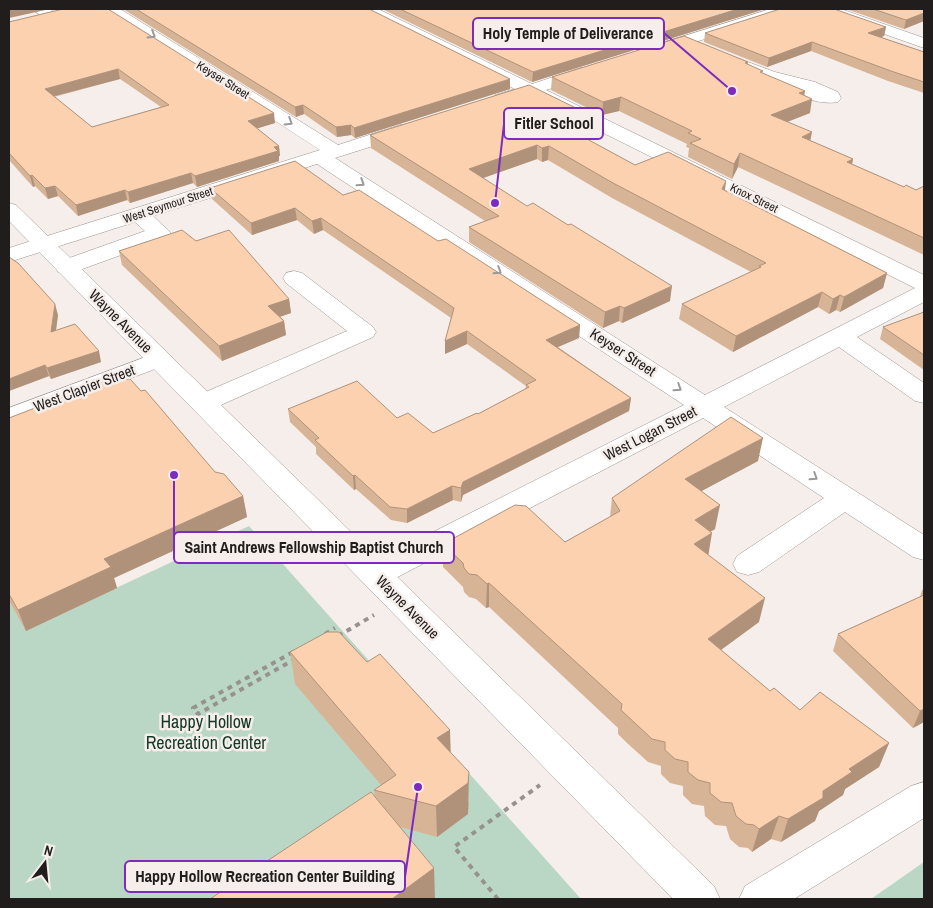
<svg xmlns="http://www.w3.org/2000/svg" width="933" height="908" font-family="'Archivo Narrow',sans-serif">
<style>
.green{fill:#bad7c5}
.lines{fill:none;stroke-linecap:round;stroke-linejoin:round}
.minor-casing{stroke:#9b9490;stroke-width:1}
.major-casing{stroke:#9b9490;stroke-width:1}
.path{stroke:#97928f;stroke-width:4;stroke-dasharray:5 5;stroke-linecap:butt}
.minor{fill:#fff;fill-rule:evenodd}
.major{fill:#fff;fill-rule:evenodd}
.wall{fill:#d8b497;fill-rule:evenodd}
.shaded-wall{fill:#b0927b}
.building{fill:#fbd1b0;stroke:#b0927b;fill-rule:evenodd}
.oneway{stroke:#9b9999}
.labels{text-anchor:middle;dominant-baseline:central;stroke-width:5;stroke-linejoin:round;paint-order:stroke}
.far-street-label{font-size:12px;fill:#201d1c;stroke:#f5eeea}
.street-label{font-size:15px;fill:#201d1c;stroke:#f5eeea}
.near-park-label{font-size:18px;fill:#123926;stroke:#f5eeea}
.leader{fill:none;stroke:#7b2cbf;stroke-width:2}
.callout-dot{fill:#7b2cbf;stroke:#f5eeea;stroke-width:2}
.callout{fill:#f5eeea;stroke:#7b2cbf;stroke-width:2}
.callout-label{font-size:16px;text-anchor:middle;font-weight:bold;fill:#201d1c}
</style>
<rect width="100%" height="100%" fill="#f5eeea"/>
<!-- green -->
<g class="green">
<path d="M249 526 581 899H9V601L26 630Z"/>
<path d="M924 862V899H871Z"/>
</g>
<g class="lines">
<!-- minor casing -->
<g class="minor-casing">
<g id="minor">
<path d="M32 9H50L57 15 49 20 44 18Z"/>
<path d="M102 9H120L338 145 400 125H414L416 129 414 133 335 158 705 395 915 288 529 96 501 104 495 103 492 99 495 95 515 89 362 12 360 9H378L532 84 580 68H592L594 72 592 76 546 90 924 275V302L857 337 924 383V403L915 401 839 347 724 407 924 535V560L913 557 845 512 759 572 748 575 737 572 733 564 737 556 824 498 703 418 386 583 375 586 364 583 360 575 364 567 684 405 317 164 153 216 171 233 168 238 74 272 66 274 58 272 55 267 58 262 145 231 135 222 9 262V248L320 150Z"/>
<path d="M770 9H793L790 12 661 53H649L647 50 649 47Z"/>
<path d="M819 9H841L924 38V48L822 12Z"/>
<path d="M737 58 775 72 815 82 838 92 841 98 838 102C811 108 758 78 731 67L729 63 731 59Z"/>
<path d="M294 271 302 273 373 327 376 332 373 337 212 409 203 411 194 409 190 403 194 397 347 331 286 283 283 278 286 273Z"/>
<path d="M159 352 168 354 171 359 168 364 9 425V408Z"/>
<path d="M924 782V818L794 899H739L745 886 911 786Z"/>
</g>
</g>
<!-- major casing -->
<g class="major-casing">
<path id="major" d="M9 203 16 205 714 886 720 899H673L9 221Z"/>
</g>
<!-- path -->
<g class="path">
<path d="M325 634 335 628"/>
<path d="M338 636 374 615"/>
<path d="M293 652 193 708 198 714 295 659"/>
<path d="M498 899 454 847 540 785"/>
</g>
<!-- minor -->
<use href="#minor" class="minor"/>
<!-- major -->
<use href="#major" class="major"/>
</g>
<!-- wall -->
<g class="wall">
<path d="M123 9H369L510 89 355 138 351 135 337 137 304 114 296 117Z"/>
<path d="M382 9H765L532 82Z"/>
<path d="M846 9H924V21L904 29Z"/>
<path d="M9 22 275 123 257 128 279 146 280 156H279V161L197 187 193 183 130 203 127 200 78 216 58 196 48 199 35 186 33 187 9 160ZM120 79 161 107 92 127 54 97Z"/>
<path d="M886 27 884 36 880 37 924 52V93L888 81 811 51 767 67 704 42 705 33Z"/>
<path d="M748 62V64L763 73 804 95 810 113 787 122 811 141 853 159 852 164 904 187 916 190 924 186V255L738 167 732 179 688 157 689 148 686 147 687 144 619 111 602 115 551 90 552 77Z"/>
<path d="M580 123 566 128 635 165 726 181 725 190 887 273 883 288 840 312 836 310 829 314 818 307 733 352 679 319 682 304 751 272 612 198 548 160 542 162 537 159 483 178 670 301 622 323 619 321 603 328 469 242V227L485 221 371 148 370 135Z"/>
<path d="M210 188 343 195 438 241 580 325 579 338 558 347 631 398 629 411 463 495 461 502 453 500 407 523 391 520 356 489 354 490 316 454V447L290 422 288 409 397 418 433 433 478 414 525 389 526 386 467 344 445 354V341L451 318 323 230 314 234 297 220 252 235 212 199Z"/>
<path d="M196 241 289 299 291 313 280 317 284 321 286 335 222 361 122 265 119 251Z"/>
<path d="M924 312V370L880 339 883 327Z"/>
<path d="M58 315 56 331 101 362 51 379 49 376 9 391Z"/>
<path d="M141 391 215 472 243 496 247 517 114 578 117 588 26 631 9 601V418Z"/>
<path d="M758 461 701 491 715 529 710 532 708 555 759 622 721 650 770 691 800 710 889 743 879 767 845 789 843 795 819 811 815 821 781 842 771 839 752 852 748 848 739 847 730 839 726 826 715 825 705 816 704 806 692 804 683 795V786L670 783 661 774V766L648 762 627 743 618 734V728L489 607 486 608 476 599 469 597 464 592 463 587 443 567V544L565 542 610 517 612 498Z"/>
<path d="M924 589V722L913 728 833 651 838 634 920 597 922 590Z"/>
<path d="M290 652 451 753 469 804 468 814 437 837 400 827 435 899H210L375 797 374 790 381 785 295 684Z"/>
</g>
<!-- shaded-wall -->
<g class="shaded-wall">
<path d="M9 9H50L9 18Z"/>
<path d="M738 9H765L532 82 533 72Z"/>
<path d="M924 13V21L904 29 906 20Z"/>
<path d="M886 27 884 36 866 42 868 33Z"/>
<path d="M812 42 811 51 767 67 769 58Z"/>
<path d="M118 69 120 79 47 98 45 89Z"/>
<path d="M510 79V89L355 138 354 128Z"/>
<path d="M805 91 803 103 812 99 810 113 769 129 771 115 799 93Z"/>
<path d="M621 97 619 111 602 115 603 102Z"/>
<path d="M303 105 304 114 296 117 295 107Z"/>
<path d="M580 110V123L551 133 552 120Z"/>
<path d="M274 113 275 123 249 131 248 121Z"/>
<path d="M351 125V135L337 137 336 127Z"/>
<path d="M812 132 809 147 802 137Z"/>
<path d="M537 145V159L469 183V169Z"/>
<path d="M279 146 280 156H279V161L197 187 195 176Z"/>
<path d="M549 146 548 160 542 162V148Z"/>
<path d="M740 153 738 167 732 179 734 164Z"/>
<path d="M853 159 850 174 847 162Z"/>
<path d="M191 173 193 183 130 203 128 192Z"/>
<path d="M32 175 35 186 33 187 30 176Z"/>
<path d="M726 181 724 195 722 189Z"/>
<path d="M55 186 58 196 48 199 45 188Z"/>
<path d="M125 190 127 200 78 216 76 205Z"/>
<path d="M295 208 297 220 252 235 251 223Z"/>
<path d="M321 218 323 230 314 234 312 221Z"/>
<path d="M887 273 883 288 840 312 844 297Z"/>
<path d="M672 286 670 301 622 323 624 308Z"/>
<path d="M822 292 818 307 733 352 736 336Z"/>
<path d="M840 295 836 310 829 314 833 299Z"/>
<path d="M289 299 291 313 270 320 268 306Z"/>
<path d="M55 304 58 315 54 343 51 332Z"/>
<path d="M620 306 619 321 603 328 605 312Z"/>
<path d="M284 321 286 335 222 361 219 346Z"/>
<path d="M580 325 579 338 546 352V340Z"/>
<path d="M467 331V344L445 354V341Z"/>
<path d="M99 351 101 362 51 379 47 368Z"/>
<path d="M45 365 49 376 9 391V379Z"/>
<path d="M631 398 629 411 463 495 461 502V488L463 482Z"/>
<path d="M763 438 758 461 681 502 685 479Z"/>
<path d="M355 475 356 489 354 490 353 476Z"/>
<path d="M452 486 453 500 407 523V509Z"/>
<path d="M243 496 247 517 114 578 117 588 26 631 18 610 104 559Z"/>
<path d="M720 505 715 529 691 543 695 520Z"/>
<path d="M712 533 708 557 694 544Z"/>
<path d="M489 583V607L486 608 487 584Z"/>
<path d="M765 598 759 622 703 663 708 639Z"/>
<path d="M924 709V722L913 728 920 711Z"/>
<path d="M450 730 451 761 437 738Z"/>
<path d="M889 743 879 767 845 789 843 795 819 811 815 821 781 842 788 819 849 769Z"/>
<path d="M469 772 468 814 437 837 436 806Z"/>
<path d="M779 816 771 839 752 852 759 829Z"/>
<path d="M434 868 435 899H392Z"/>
</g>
<!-- building -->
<g class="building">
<path d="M63 9H108L274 113 248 121 279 146 274 147 278 151 195 176 191 173 128 192 125 190 76 205 55 186 45 188 32 175 30 176 9 153V22ZM118 69 169 105 92 127 45 89Z"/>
<path d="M136 9H369L510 79 354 128 351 125 336 127 303 105 295 107Z"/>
<path d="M400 9H738L533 72Z"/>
<path d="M780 9H834L886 27 868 33 924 52V82L891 71 812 42 769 58 705 33Z"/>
<path d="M873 9H924V13L906 20Z"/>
<path d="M684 36 748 62 745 63 763 71 760 72 805 91 799 93 812 99 771 115 812 132 802 137 853 159 847 162 904 187 906 185 916 190 924 186V238L740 153 734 164 690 143 701 139 688 133 692 131 621 97 603 102 552 77Z"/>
<path d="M529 85 580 110 552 120 635 165 668 152 726 181 722 189 887 273 844 297 840 295 833 299 822 292 736 336 682 304 761 267 759 266 766 263 613 183 549 146 542 148 537 145 469 169 527 206 533 203 568 225 571 224 672 286 624 308 620 306 605 312 469 227 499 216 370 135Z"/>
<path d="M295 161 343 195 359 190 438 241 446 239 580 325 546 340 631 398 463 482 461 488 452 486 407 509 390 507 355 475 353 476 315 440 319 438 288 409 357 381 397 418 408 413 433 433 477 413 478 414 529 387 526 385 536 380 467 331 445 341 454 308 321 218 312 221 295 208 251 223 210 188Z"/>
<path d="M182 230 196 241 229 230 289 299 268 306 284 321 219 346 119 251Z"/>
<path d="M9 257 18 263 55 304 51 332 75 324 99 351 47 368 45 365 9 379Z"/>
<path d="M924 312V355L883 327Z"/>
<path d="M130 379 141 391 145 390 215 472 224 474 243 496 104 559 111 567 18 610 9 594V418L102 382Z"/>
<path d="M731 417 763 438 685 479 720 505 695 520 712 533 694 544 765 598 708 639 770 691 774 688 800 710 820 692 889 743 849 769 852 772 823 791V798L788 819 779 816 759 829 754 825 746 824 736 816 732 803 721 802 710 793V783L698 780 688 772V762L675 759 665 750V742L652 739 621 710 622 704 489 583 487 584 477 575 469 574 464 568 463 563 443 544 515 505 526 506 565 542 620 511 612 498Z"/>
<path d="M924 595V709L920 711 838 634Z"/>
<path d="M327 632H339L367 662 380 654 450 730 437 738 469 772 468 783 436 806 374 790 396 775 290 652Z"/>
<path d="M371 792 434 868 392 899H210Z"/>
</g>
<!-- one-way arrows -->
<defs><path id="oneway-chevron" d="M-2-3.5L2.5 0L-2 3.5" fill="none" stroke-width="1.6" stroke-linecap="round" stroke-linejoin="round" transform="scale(1.25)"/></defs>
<g class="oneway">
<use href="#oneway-chevron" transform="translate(152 35) rotate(32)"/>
<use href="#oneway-chevron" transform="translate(289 122) rotate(32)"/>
<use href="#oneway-chevron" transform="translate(361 183) rotate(33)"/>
<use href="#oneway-chevron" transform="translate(498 271) rotate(33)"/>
<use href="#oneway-chevron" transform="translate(678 388) rotate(33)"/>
<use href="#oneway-chevron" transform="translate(814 477) rotate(33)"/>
</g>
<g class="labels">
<!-- far-street labels -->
<g class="far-street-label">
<text transform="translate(223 80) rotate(32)">Keyser Street</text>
<text transform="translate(754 198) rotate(26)">Knox Street</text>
<text transform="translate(168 205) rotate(-18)">West Seymour Street</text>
</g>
<!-- street labels -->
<g class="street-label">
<text transform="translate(121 321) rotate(45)">Wayne Avenue</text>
<text transform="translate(623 352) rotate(33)">Keyser Street</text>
<text transform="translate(84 388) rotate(-21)">West Clapier Street</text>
<text transform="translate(650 433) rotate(-27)">West Logan Street</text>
<text transform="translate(408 607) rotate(45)">Wayne Avenue</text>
</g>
<!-- near-park labels -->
<g class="near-park-label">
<text x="206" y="721">Happy Hollow<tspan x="206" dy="21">Recreation Center</tspan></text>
</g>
</g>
<!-- callouts -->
<path class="leader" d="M732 91L664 33M495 203L504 124M174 475L174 547M418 787L405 877"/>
<g class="callout-dot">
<circle cx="732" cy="91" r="5"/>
<circle cx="495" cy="203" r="5"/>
<circle cx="174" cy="475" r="5"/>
<circle cx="418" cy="787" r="5"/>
</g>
<g class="callout">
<rect x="473" y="18" width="191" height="31" rx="5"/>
<rect x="504" y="108" width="99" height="31" rx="5"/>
<rect x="174" y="532" width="280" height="31" rx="5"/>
<rect x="125" y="861" width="280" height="31" rx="5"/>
</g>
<g class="callout-label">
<text x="568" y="39">Holy Temple of Deliverance</text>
<text x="554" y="129">Fitler School</text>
<text x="314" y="553">Saint Andrews Fellowship Baptist Church</text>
<text x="265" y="882">Happy Hollow Recreation Center Building</text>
</g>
<!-- border -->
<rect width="933" height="908" fill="none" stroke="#201d1c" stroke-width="20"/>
<!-- north arrow -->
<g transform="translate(45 863) rotate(16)" stroke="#f5eeea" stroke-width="4" paint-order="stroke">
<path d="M0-4L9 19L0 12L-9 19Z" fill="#201d1c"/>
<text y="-8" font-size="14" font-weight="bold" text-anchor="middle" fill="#201d1c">N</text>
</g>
</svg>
